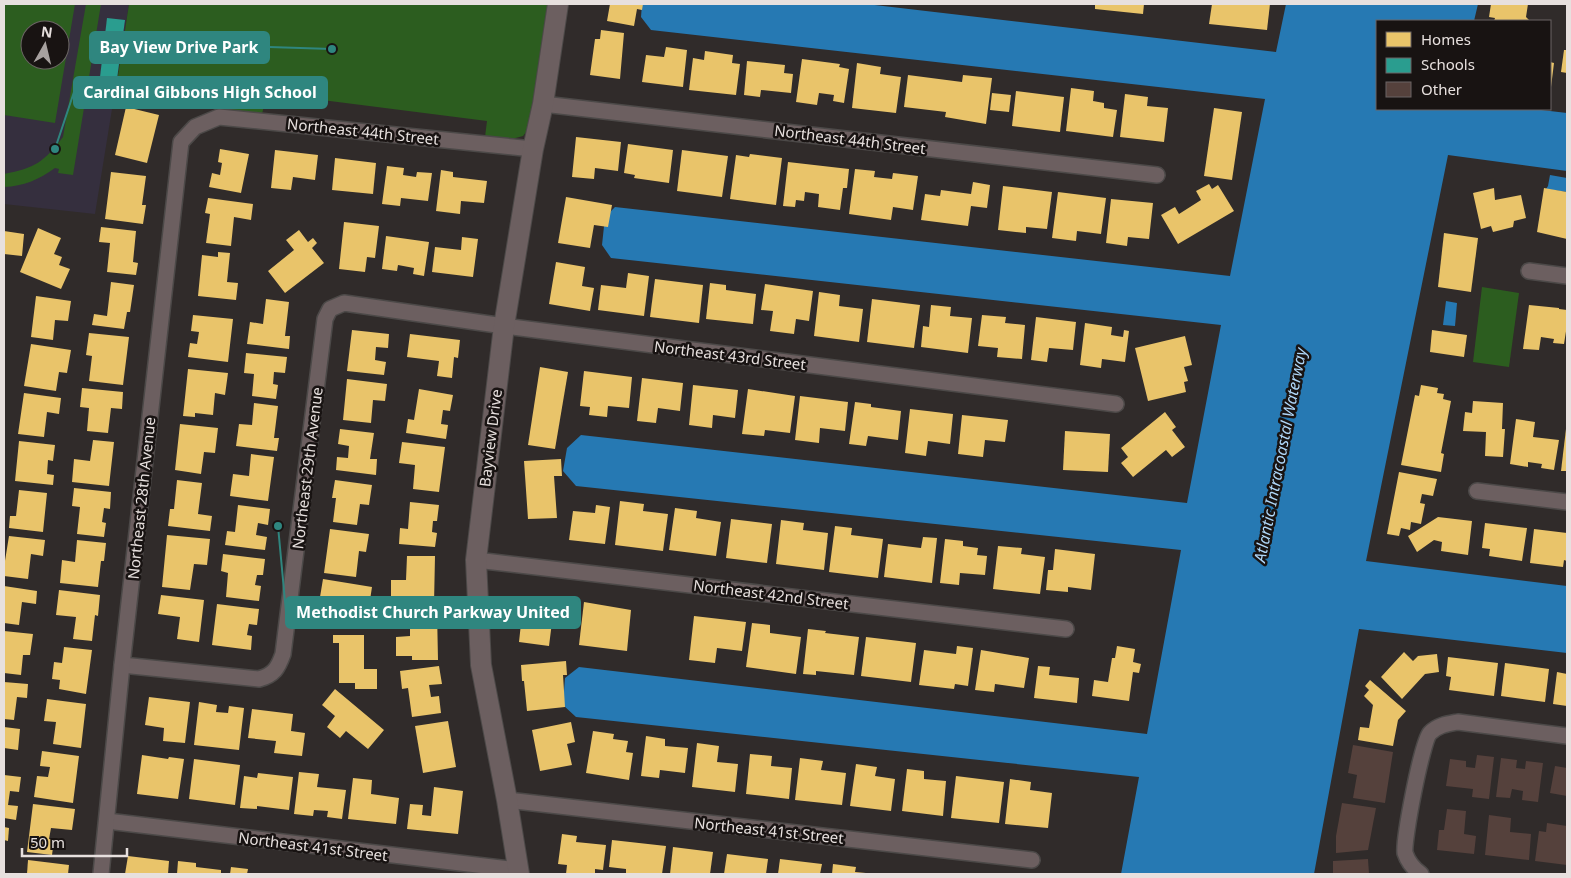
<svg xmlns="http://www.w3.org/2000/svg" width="1571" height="878" font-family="'Noto Sans',sans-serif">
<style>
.education{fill:#352f3e;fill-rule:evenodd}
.green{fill:#2c5d1f;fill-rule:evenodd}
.water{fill:#2679b3}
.homes{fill:#e9c46a}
.schools{fill:#2a9d8f}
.building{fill:#55413c}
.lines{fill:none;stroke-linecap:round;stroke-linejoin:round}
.minor-casing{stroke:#4c4948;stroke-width:18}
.tertiary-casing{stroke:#4c4948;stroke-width:22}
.minor{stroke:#6c5f60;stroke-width:15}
.tertiary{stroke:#6c5f60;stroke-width:20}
.labels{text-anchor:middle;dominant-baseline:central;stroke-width:5;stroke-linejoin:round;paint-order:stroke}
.street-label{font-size:15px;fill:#e7e0de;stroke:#181312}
.water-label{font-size:16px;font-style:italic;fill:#afd7f9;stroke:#181312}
.leader{fill:none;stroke:#2f867f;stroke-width:2}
.callout-dot{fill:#2f867f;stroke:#181312;stroke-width:2}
.callout{fill:#2f867f;stroke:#2f867f;stroke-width:2}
.callout-label{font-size:16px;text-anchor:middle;font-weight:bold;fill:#fff}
</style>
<rect width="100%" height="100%" fill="#302b2a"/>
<!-- education -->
<path class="education" d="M4 4H129L95 214 4 204ZM30 30H60V60H30Z"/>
<!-- green -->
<g class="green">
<path d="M4 4H75L55 123 4 115ZM30 30H60V60H30Z"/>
<path d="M86 4H101L73 175 58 173 59 169 55 168C38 180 24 186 4 187V174C35 168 44 162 63 137Z"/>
<path d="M129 4H548L530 127 523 136 512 139 485 137 487 121 267 93 262 114 115 95Z"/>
<path d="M1482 287 1519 293 1509 367 1473 362Z"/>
</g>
<!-- water -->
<g class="water">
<path d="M642 4H866L1276 52 1286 4H1478L1474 21H1377V109H1533L1567 113V171L1448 155 1366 561 1567 586V653L1359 629 1314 874H1121L1139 777 576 717 563 705 565 678 579 667 1147 734 1181 550 576 486 563 471 567 448 581 435 1187 503 1221 325 611 258 602 245 605 217 615 207 1230 276 1265 99 651 30 641 17Z"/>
<path d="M1550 175 1567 178V192L1546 189 1548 186Z"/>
<path d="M1446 301 1457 303 1455 326 1443 325Z"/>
</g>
<!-- homes -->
<g class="homes">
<path d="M610 4H643L642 10 637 9 634 26 607 21Z"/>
<path d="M1095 4H1144L1143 14 1095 9Z"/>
<path d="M1212 4H1270L1267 30 1209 24Z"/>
<path d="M1491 4H1528L1526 17 1530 21H1494L1495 18 1489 17Z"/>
<path d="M601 30 624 33 620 79 590 75 595 39H600Z"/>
<path d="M666 47 687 50 683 87 642 82 646 55 664 57Z"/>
<path d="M1564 50H1567V73L1561 72Z"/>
<path d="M705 51 733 55 732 63 740 64 736 95 689 90 693 58 704 60Z"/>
<path d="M802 59 840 64 839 67 849 69 844 103 833 101 834 95 819 93 817 105 796 102Z"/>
<path d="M747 61 785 65 784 73 793 74 791 93 761 90 760 97 744 95Z"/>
<path d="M1550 62 1554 63 1551 87H1550Z"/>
<path d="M857 63 881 67 880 74 901 77 896 113 852 108Z"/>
<path d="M908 75 962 82 963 75 992 78 986 124 945 117 946 112 904 107Z"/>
<path d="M1071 88 1094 91 1093 101 1104 103V108L1117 110 1113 137 1066 131Z"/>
<path d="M1016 91 1064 97 1060 132 1012 126Z"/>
<path d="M992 93 1011 95 1009 112 990 110Z"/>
<path d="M1125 94 1148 97 1147 106 1168 108 1164 142 1120 137Z"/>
<path d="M126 107 159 115 147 163 115 155Z"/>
<path d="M1214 108 1242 112 1232 180 1204 176Z"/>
<path d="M576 137 621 142 618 171 595 168 594 179 572 177Z"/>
<path d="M628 144 673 150 669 183 634 178 635 175 624 173Z"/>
<path d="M220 149 249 154 241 193 209 187 212 173 220 175 222 163 218 162Z"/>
<path d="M275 150 318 155 315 180 293 177 291 190 271 188Z"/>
<path d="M682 150 728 156 722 197 677 191Z"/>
<path d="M750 154 782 158 776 205 730 199 736 155 749 157Z"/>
<path d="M335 158 376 163 373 194 332 190Z"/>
<path d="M788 162 849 169 847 188H843L840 210 818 207 819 194 805 192 804 201 796 200 795 207 783 206Z"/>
<path d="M387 166 404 168 403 175 416 177 417 172 432 173 428 201 401 198 400 206 382 204Z"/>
<path d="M855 169 875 171 874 177 892 179 893 173 918 176 913 210 893 207 891 220 849 214Z"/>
<path d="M441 170 453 172V177L487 181 484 203 461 201 460 214 436 211Z"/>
<path d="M111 172 146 176 142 205H146L143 224 105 219Z"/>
<path d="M973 182 990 185 987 208 971 206 968 226 921 220 925 194 940 196 941 190 971 194Z"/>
<path d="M1209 184 1212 189 1218 185 1234 211 1178 244 1161 215 1175 207 1179 214 1201 200 1196 191Z"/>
<path d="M1003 186 1052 192 1047 229 1026 227V233L998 230Z"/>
<path d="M1494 188 1495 200 1521 195 1526 218 1514 221 1513 227 1493 232 1491 226 1481 229 1473 193Z"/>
<path d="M1544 188 1567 192V239L1537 232Z"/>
<path d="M1058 192 1106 198 1101 234 1077 231 1076 241 1052 238Z"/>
<path d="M566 197 612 205 608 227 594 225 590 248 558 243Z"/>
<path d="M208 198 253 204 251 220 234 217 231 246 206 243 210 214 205 213Z"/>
<path d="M1111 199 1153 203 1149 239 1128 237 1127 246 1106 243Z"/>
<path d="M344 222 379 226 375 258 367 257 365 272 339 269Z"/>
<path d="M101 227 136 231 133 262 138 263 136 275 107 272 110 243 99 242Z"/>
<path d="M38 228 61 238 54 254 62 257 59 265 70 269 61 289 20 272Z"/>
<path d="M299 230 308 242 313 238 317 243 312 248 324 263 285 293 268 271 294 250 286 240Z"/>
<path d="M4 231 24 234 22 256 4 254Z"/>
<path d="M1444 233 1478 238 1471 292 1438 287Z"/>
<path d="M386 236 429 242 424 276 413 274 414 268 398 265 397 271 382 269Z"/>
<path d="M462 237 478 239 473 277 432 272 435 247 461 250Z"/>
<path d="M218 252 230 253 227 282 238 283 236 300 198 296 202 255 218 257Z"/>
<path d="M556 262 585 267 582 286 594 288 590 311 549 304Z"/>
<path d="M628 273 649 276 644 316 598 310 601 285 626 288Z"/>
<path d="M655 279 703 285 699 323 650 317Z"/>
<path d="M111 282 134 285 130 312H127L124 329 92 325 94 314 107 316Z"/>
<path d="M710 283 726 285V290L756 294 753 324 706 319Z"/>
<path d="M765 284 813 291 809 321 796 319 794 334 770 331 773 311 761 310Z"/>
<path d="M819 292 840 295 839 306 863 309 859 342 814 336Z"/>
<path d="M36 296 71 301 68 321 55 320 53 340 31 337Z"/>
<path d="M266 299 289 302 285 336H290L289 349 247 344 250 322 263 324Z"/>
<path d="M872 299 920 305 914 348 867 342Z"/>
<path d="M931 305 951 307 950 316 972 318 968 353 921 347 923 326 929 327Z"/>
<path d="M1529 305 1559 308V309L1567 310V325L1564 344 1553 343 1554 339 1541 337 1539 350 1523 349Z"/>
<path d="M193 315 233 319 228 362 188 357 190 343 197 344 199 332 191 331Z"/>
<path d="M982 315 1006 317 1005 323 1025 325 1022 359 997 357 998 348 978 346Z"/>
<path d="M1036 317 1076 322 1073 350 1049 348 1047 362 1031 360Z"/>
<path d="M1085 323 1112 327 1111 335 1123 337 1124 330 1129 331 1125 362 1102 359 1101 368 1080 365Z"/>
<path d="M352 330 389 334 388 348 376 347 375 360 386 362 384 375 347 371Z"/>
<path d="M1432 330 1467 335 1464 357 1430 352Z"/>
<path d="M89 333 129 337 123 385 89 381 92 356 86 355Z"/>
<path d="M410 334 460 340 458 358 454 357 452 378 437 376 439 361 407 357Z"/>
<path d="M1185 336 1192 365 1184 367 1188 381 1184 382 1186 392 1148 401 1135 348Z"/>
<path d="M31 344 71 350 67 373 59 372 56 391 24 386Z"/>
<path d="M246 353 287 357 285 373 274 372 273 384 278 385 276 399 252 396 254 374 244 373Z"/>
<path d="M540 367 568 372 555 449 528 445Z"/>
<path d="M188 369 228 373 225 395 215 393 213 415 195 413V417L183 416Z"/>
<path d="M584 371 632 377 629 408 608 406 607 417 589 415 590 407 580 406Z"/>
<path d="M642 378 683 383 680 411 658 408 656 423 637 421Z"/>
<path d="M347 379 387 384 385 401 373 400 371 423 343 420Z"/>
<path d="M693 385 738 390 735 418 713 415 712 428 689 425Z"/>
<path d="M1421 385 1438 388 1437 393 1444 394 1443 399 1451 401 1441 453 1444 454 1441 472 1401 465 1415 395 1419 396Z"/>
<path d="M82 388 123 392 122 409 111 408 108 433 87 431 89 408 80 407Z"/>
<path d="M419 389 453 395 450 411 443 410 441 424 448 425 446 439 406 433 408 419 414 420Z"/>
<path d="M748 389 795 396 790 433 765 430 764 436 742 434Z"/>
<path d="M24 393 61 398 59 414 47 412 44 437 18 434Z"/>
<path d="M800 396 848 402 845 431 820 428 819 443 795 440Z"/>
<path d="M1473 401 1503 403 1502 429H1505L1503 457 1485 456 1486 432 1463 431 1465 412 1472 413Z"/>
<path d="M855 402 871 404V407L901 411 898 440 868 436 866 446 849 444Z"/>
<path d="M254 403 278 406 274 438H279L277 451 236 446 239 424 252 425Z"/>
<path d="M910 409 953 414 950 444 928 441 926 456 905 453Z"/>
<path d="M1165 412 1176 427 1172 430 1185 447 1172 457 1166 450 1133 477 1121 463 1128 457 1121 448Z"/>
<path d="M962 415 1008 420 1005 442 985 440 983 457 958 454Z"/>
<path d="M1516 419 1535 422 1533 437 1559 440 1554 470 1541 468 1542 464 1528 462V467L1510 464Z"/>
<path d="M180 424 218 428 215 453 204 452 201 474 175 470Z"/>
<path d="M340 429 374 433 370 459H377L376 475 336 470 337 457 348 458 349 446 338 444Z"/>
<path d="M1566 429H1567V471H1561Z"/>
<path d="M1065 431 1110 434 1108 472 1063 470Z"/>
<path d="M93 440 114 442 109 486 72 482 74 459 90 461Z"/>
<path d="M19 441 55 445 53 461 48 460 47 474 54 475 53 485 15 481Z"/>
<path d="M402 442 445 447 439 492 413 489 415 465 399 463Z"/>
<path d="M251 454 274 457 268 501 230 496 233 474 249 476Z"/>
<path d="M561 459 562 476H554L557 518 528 519 524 461Z"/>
<path d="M1399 472 1437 479 1433 496 1422 494 1420 503 1425 504 1421 524 1411 522 1410 530 1401 528 1399 536 1387 534Z"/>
<path d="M177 480 202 483 198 514 212 516 210 531 168 526 170 509H174Z"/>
<path d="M335 480 372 485 369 505 360 504 357 525 333 522 336 498H332Z"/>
<path d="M74 488 111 492 110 509 104 508 102 522 106 523 104 537 77 534 80 507 72 506Z"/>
<path d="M19 490 47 493 43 532 9 528 10 516H16Z"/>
<path d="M620 501 644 504 643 511 668 514 663 551 615 545Z"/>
<path d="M410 502 439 505 437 521H433L432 532 437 533 435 547 399 544 400 528 408 529Z"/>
<path d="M238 505 270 509 268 525 258 523 256 535 267 537 265 550 225 545 227 531 235 532Z"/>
<path d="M596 505 610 507 605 544 569 540 573 511 595 513Z"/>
<path d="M675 508 697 511 696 518 721 522 716 556 669 550Z"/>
<path d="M1438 517 1472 521 1468 555 1441 551 1442 542 1434 540 1417 552 1408 536Z"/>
<path d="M731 519 772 524 767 563 726 558Z"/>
<path d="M781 520 804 523 803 530 828 533 824 570 776 564Z"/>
<path d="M1485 523 1527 528 1522 561 1489 556 1490 549 1482 548Z"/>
<path d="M835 526 852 528 851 535 883 539 878 578 829 572Z"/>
<path d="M330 529 369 534 366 552 359 551 356 577 324 573Z"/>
<path d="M1534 529 1567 533V561L1564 560 1563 567 1530 563Z"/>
<path d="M167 535 210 539 207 565 194 564 190 590 162 587Z"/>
<path d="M9 536 45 540 43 556 31 554 28 579 4 576V567Z"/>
<path d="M923 537 937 538 932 583 884 577 888 544 921 548Z"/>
<path d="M945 539 963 541V546L978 548 977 555 987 556 985 575 960 573 959 585 940 583Z"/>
<path d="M77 540 106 543 104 561H101L98 587 60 583 62 560 75 562Z"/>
<path d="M998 546 1022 548 1021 554 1045 557 1040 594 993 589Z"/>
<path d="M1055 549 1095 554 1091 590 1068 587V592L1046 590 1048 570H1053Z"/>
<path d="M223 554 265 559 263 575H257L255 585 261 586 259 601 226 597 228 573 221 571Z"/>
<path d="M407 556H435L434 604 391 603V580H406Z"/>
<path d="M323 579 372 587 368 613 361 612 358 629 322 624 326 598 320 597Z"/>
<path d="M4 586 37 591 36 604 22 602 19 625 4 623Z"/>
<path d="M59 590 100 595 98 616 95 615 92 641 73 639 76 617 56 615Z"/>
<path d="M161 595 204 600 199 642 177 639 180 617 158 614Z"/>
<path d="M524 596 574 602 572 625 552 622 549 646 519 642Z"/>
<path d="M584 602 631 610 627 651 579 645Z"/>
<path d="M217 604 259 609 257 625 249 624 247 635 252 636 251 650 212 645Z"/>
<path d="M437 611 438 660H412V656H396V637L410 636V612Z"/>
<path d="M694 616 746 622 742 651 717 648 715 663 689 660Z"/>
<path d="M752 623 770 625V633L801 637 796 674 746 667Z"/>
<path d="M808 629 826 631 825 633 859 637 854 675 816 671V675L803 674Z"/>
<path d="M4 631 33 634 30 655H23L21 675 4 673Z"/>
<path d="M333 635H364V669H377V689H355V683H339V643H333Z"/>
<path d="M866 637 916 643 911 682 861 676Z"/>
<path d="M957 646 973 648 968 686 955 684 954 689 919 685 924 650 956 654Z"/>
<path d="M1117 646 1135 649 1133 662 1141 664 1139 673 1133 672 1129 701 1092 696 1094 680 1108 682 1112 658H1115Z"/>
<path d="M64 647 92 650 86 694 59 689 60 680 52 679 54 662 62 663Z"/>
<path d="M981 650 1029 658 1024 688 995 684 994 692 975 690Z"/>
<path d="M1404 652 1413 661 1418 656 1437 654 1439 672 1425 674 1402 699 1381 677Z"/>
<path d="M1448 657 1498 663 1494 696 1449 690 1451 677 1446 676Z"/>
<path d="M566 661 567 675H563L565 707 527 711 524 681H522L521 665Z"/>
<path d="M1505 663 1549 669 1545 702 1501 696Z"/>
<path d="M439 666 442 684 429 685 431 697 439 696 441 713 412 717 408 688 402 689 400 671Z"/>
<path d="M1038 666 1050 667 1049 675 1079 678 1077 703 1034 698Z"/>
<path d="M1557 672 1567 674V706L1553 704Z"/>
<path d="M1370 680 1406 711 1398 720 1393 746 1358 740 1360 727 1369 728 1373 705 1364 696 1369 690 1365 686Z"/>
<path d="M4 682 28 684 27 698 17 697 14 720 4 719Z"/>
<path d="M335 689 384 730 368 749 346 731 340 738 327 727 335 716 322 705Z"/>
<path d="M149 697 190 702 185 743 163 741 164 728 145 725Z"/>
<path d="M47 699 86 704 81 748 53 744 56 722 44 721Z"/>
<path d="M199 702 217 705 216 712 228 713 229 706 244 708 239 750 194 745Z"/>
<path d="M252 709 293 714 291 731 305 733 302 756 274 753 276 741 248 738Z"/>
<path d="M448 721 456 767 423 773 415 726Z"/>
<path d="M571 722 575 742 567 744 572 765 540 771 532 730Z"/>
<path d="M4 727 20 729 18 750 4 748Z"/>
<path d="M593 731 614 734 613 739 628 741 626 752 633 753 629 780 586 773Z"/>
<path d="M646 736 665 739V746L688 748 685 773 660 770 659 778 641 776Z"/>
<path d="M697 743 719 746 717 762 738 764 735 792 692 787Z"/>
<path d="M42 751 79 756 73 803 34 797 37 776 48 777 50 767 40 766Z"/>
<path d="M750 754 772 756 771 766 792 768 789 799 746 794Z"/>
<path d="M142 755 168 759 169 757 184 759 178 799 137 794Z"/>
<path d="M800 758 823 761 821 770 846 773 842 805 795 800Z"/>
<path d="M194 759 240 765 235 805 189 799Z"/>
<path d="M856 764 877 767 875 776 895 779 891 811 850 806Z"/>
<path d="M907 769 924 771V779L946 781 943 816 902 811Z"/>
<path d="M299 772 319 774 317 787 346 790 342 819 327 817 328 811 314 810 313 816 294 814Z"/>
<path d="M258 773 293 777 289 810 257 806V809L240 808 244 776 257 778Z"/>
<path d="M4 775 21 777 19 792 10 791 8 805 18 806 16 820 4 818Z"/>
<path d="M956 776 1004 782 999 823 951 818Z"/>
<path d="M353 778 372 780 371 794 399 798 396 824 348 819Z"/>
<path d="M1010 779 1031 782 1030 790 1052 793 1048 828 1005 824Z"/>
<path d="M434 787 463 791 458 834 407 829 410 804 423 805 422 815 431 816Z"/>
<path d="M33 804 75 809 72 830 51 828 49 839 54 840 52 855 27 852Z"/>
<path d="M4 827 9 828 8 841 4 840Z"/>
<path d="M562 834 577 836 576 842 606 845 603 870 595 869V874H566L567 865 558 864Z"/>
<path d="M612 840 666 846 662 874 626 873V869L609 867Z"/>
<path d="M673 847 713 852 710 874H670Z"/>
<path d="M727 854 768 859 766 874H724Z"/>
<path d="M128 856 169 861 168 874H125Z"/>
<path d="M780 859 822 864 820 874H778Z"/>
<path d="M28 860 69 865 68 874H27Z"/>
<path d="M178 861 196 863V867L221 870V874H177Z"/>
<path d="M833 864 856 867 855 872 866 873V874H832Z"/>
<path d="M231 867 248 869 247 874H230Z"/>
</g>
<!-- schools -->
<path class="schools" d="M107 18 125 20 117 79 100 77Z"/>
<!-- building -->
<g class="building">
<path d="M1353 745 1393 752 1385 803 1353 798 1357 775 1348 773Z"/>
<path d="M1477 755 1494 757 1489 799 1472 797 1473 789 1446 786 1450 759 1466 761V767L1475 768Z"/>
<path d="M1501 758 1517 760 1516 768 1525 769 1526 761 1543 763 1538 802 1522 800 1523 791 1512 789 1510 798 1496 797Z"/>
<path d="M1555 766 1567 768V796L1550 793Z"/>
<path d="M1342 803 1376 808 1368 850 1336 853V836Z"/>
<path d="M1447 809 1466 811 1464 834 1476 836 1474 854 1437 850 1439 830H1444Z"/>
<path d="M1489 815 1511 818 1510 832 1531 834 1529 860 1485 855Z"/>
<path d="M1547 823 1567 826V865L1535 861 1539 831 1546 832Z"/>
<path d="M1368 859 1369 874H1333V861Z"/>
</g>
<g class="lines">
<!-- minor casing -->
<g class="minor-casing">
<g id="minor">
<path d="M543 104 1157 175"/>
<path d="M1529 271 1567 276"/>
<path d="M1477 491 1567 502"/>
<path d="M476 560 1066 629"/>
<path d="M122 665 259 679C274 675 278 668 283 654L325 319 330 309 344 303 504 326 1116 404"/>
<path d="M507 800 1032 860"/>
<path d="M107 821 518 870"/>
<path d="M101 874 122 665 181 142 195 127 219 117 533 149"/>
<path d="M1421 874C1414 869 1408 862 1405 853 1403 841 1422 741 1430 733 1438 725 1447 724 1458 722L1567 736"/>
</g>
</g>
<!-- tertiary casing -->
<g class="tertiary-casing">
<path id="tertiary" d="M519 874 507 800 481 665 476 560 504 326 533 149 543 104 558 4"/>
</g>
<!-- minor -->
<use href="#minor" class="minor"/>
<!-- tertiary -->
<use href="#tertiary" class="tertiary"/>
</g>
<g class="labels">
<!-- street labels -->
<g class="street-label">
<text transform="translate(363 131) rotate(6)">Northeast 44th Street</text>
<text transform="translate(850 139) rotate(7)">Northeast 44th Street</text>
<text transform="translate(730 355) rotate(7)">Northeast 43rd Street</text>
<text transform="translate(490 438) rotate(-83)">Bayview Drive</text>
<text transform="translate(307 468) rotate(-83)">Northeast 29th Avenue</text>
<text transform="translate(141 498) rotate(-84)">Northeast 28th Avenue</text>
<text transform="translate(771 594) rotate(7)">Northeast 42nd Street</text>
<text transform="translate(769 830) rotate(6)">Northeast 41st Street</text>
<text transform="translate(313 846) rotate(7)">Northeast 41st Street</text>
</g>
<!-- water labels -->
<g class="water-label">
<text transform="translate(1280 455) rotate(-79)">Atlantic Intracoastal Waterway</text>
</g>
</g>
<!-- callouts -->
<path class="leader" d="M332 49L269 47M55 149L74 92M278 526L286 612"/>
<g class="callout-dot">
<circle cx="332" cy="49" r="5"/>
<circle cx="55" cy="149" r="5"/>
<circle cx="278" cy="526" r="5"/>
</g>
<g class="callout">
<rect x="90" y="32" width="179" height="31" rx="5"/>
<rect x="74" y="77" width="253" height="31" rx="5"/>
<rect x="286" y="597" width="294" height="31" rx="5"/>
</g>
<g class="callout-label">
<text x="179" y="53">Bay View Drive Park</text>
<text x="200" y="98">Cardinal Gibbons High School</text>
<text x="433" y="618">Methodist Church Parkway United</text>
</g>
<!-- border -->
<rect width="1571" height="878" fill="none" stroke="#e7e0de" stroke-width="10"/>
<!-- legend -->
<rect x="1376" y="20" width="175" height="90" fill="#181312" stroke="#6b6564"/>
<rect x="1386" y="32" width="25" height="15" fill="#e9c46a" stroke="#6b6564"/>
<text x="1421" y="45" font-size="15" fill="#e7e0de">Homes</text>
<rect x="1386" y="58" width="25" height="15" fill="#2a9d8f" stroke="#6b6564"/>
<text x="1421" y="70" font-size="15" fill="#e7e0de">Schools</text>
<rect x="1386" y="82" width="25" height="15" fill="#55413c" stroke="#6b6564"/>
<text x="1421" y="95" font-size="15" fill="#e7e0de">Other</text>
<!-- north arrow -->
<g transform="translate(45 45) rotate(8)"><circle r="24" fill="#181312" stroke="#6b6564"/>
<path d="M0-4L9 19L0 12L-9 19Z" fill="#a7a19f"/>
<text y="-8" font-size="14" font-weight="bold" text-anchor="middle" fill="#e7e0de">N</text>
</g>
<!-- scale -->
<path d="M22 848v8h105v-8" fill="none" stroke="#e7e0de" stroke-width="2.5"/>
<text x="30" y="848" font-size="15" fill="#e7e0de" stroke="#181312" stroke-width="4" paint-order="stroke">50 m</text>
</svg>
